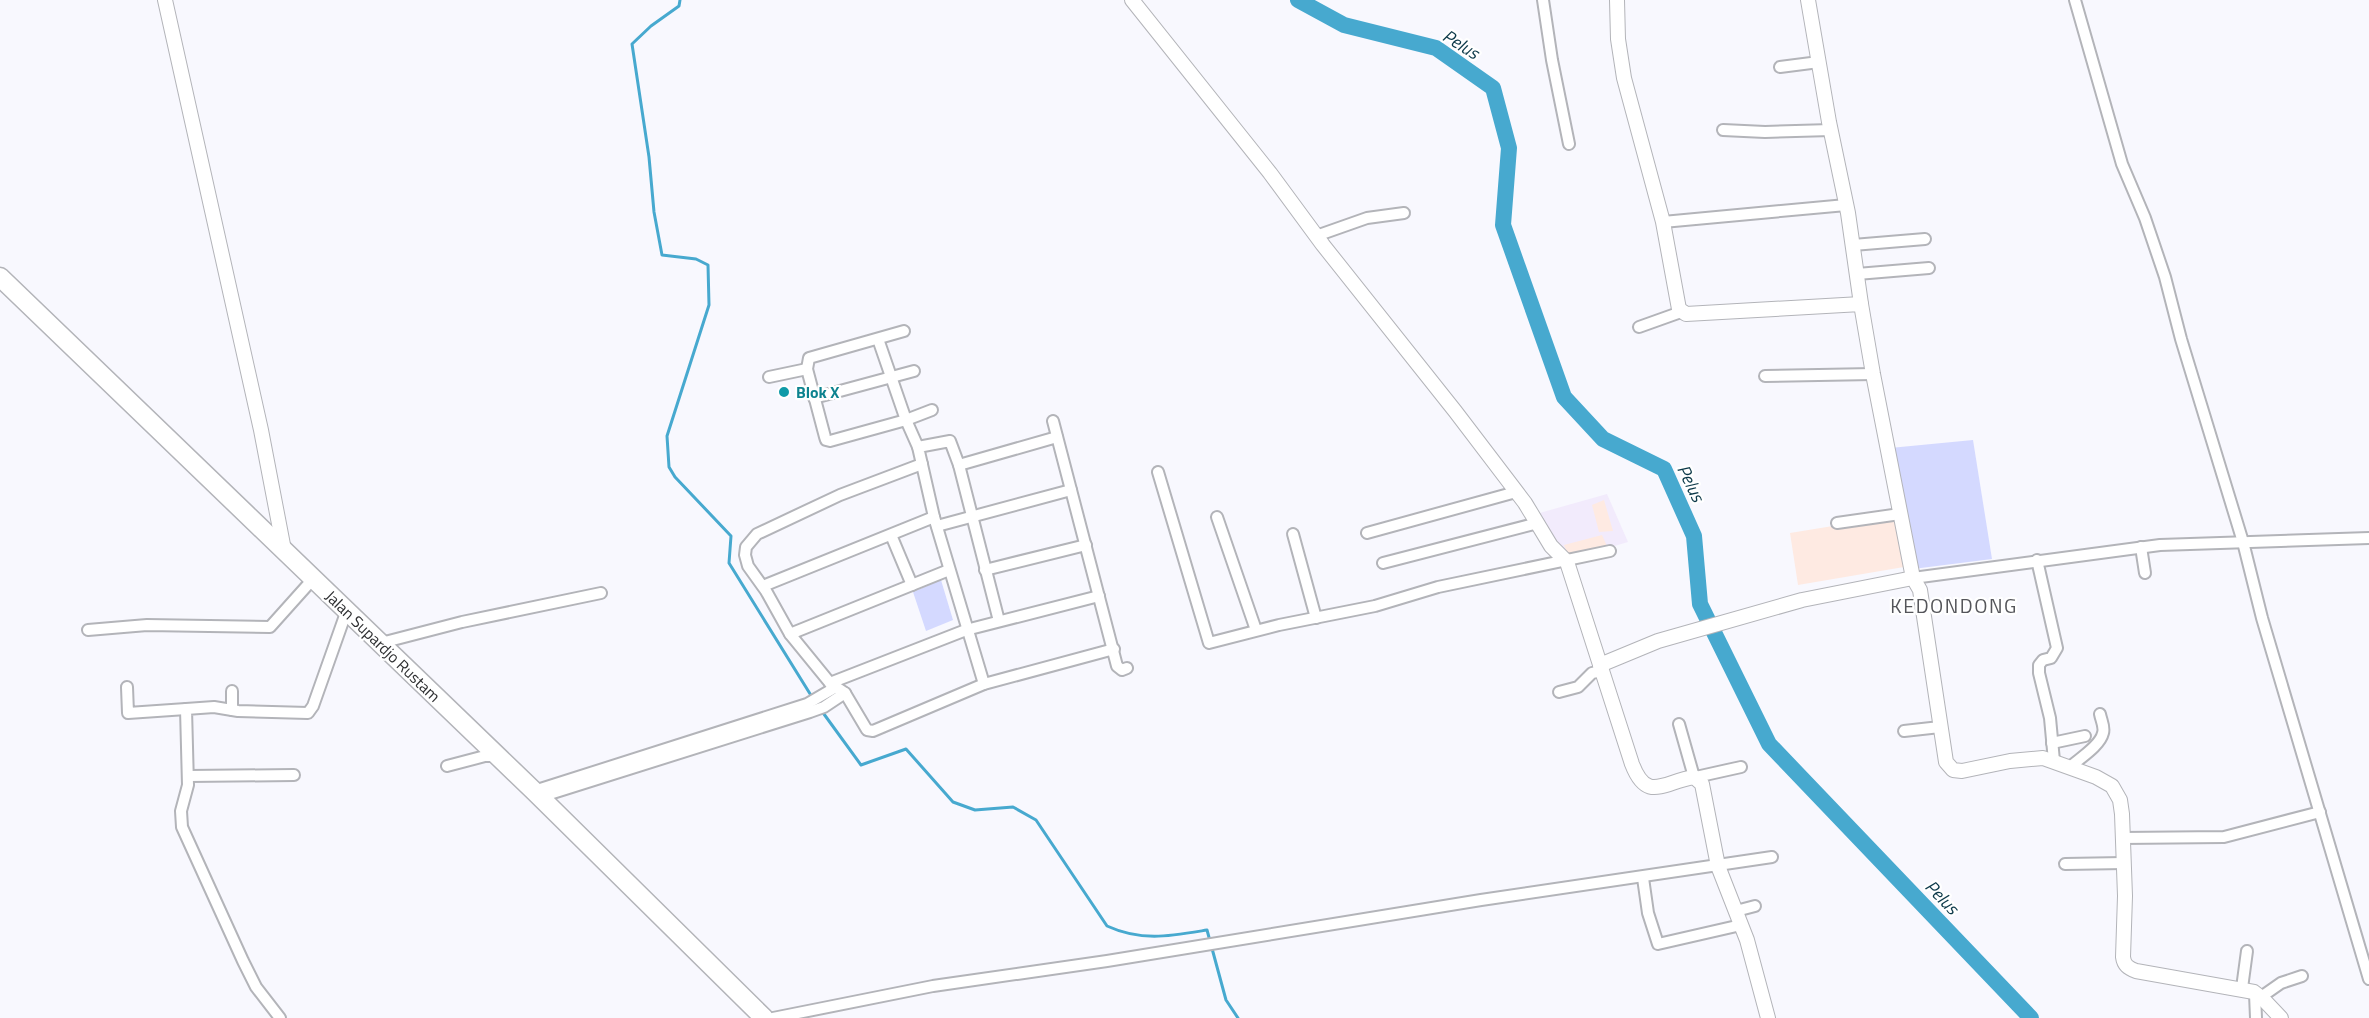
<svg xmlns="http://www.w3.org/2000/svg" width="2369" height="1018" font-family="'Titillium Web',sans-serif">
<style>
.commercial{fill:#f2ebfc}
.education{fill:#feeae2}
.green{fill:#d4d9ff}
.lines{fill:none;stroke-linecap:round;stroke-linejoin:round}
.stream{stroke:#47a9cf;stroke-width:3}
.river{stroke:#47a9cf;stroke-width:16}
.minor-casing{stroke:#b3b4b9;stroke-width:14}
.tertiary-casing{stroke:#b3b4b9;stroke-width:16}
.trunk-casing{stroke:#b3b4b9;stroke-width:21}
.minor{stroke:#fff;stroke-width:10}
.tertiary{stroke:#fff;stroke-width:14}
.trunk{stroke:#fff;stroke-width:18}
.culture-dot{fill:#0f9aa8;stroke:#fff;stroke-width:2}
.labels{text-anchor:middle;dominant-baseline:central;stroke-width:4.5;stroke-linejoin:round;paint-order:stroke}
.culture-label{font-size:16px;font-weight:bold;fill:#0d838f;stroke:#fff;text-anchor:start}
.street-label{font-size:16px;fill:#2e2f31;stroke:#fff}
.water-label{font-size:18px;font-style:italic;fill:#0b3848;stroke:#fff}
.quarter-label{font-size:20px;letter-spacing:1.5px;fill:#54555a;stroke:#fff}
</style>
<rect width="100%" height="100%" fill="#f8f8fe"/>
<!-- commercial -->
<path class="commercial" d="M1607 494 1628 542 1568 560 1536 514Z"/>
<!-- education -->
<g class="education">
<path d="M1604 500 1613 531 1599 532 1592 505Z"/>
<path d="M1894 516 1904 567 1798 585 1790 533Z"/>
<path d="M1602 535 1607 546 1568 555 1564 545Z"/>
</g>
<!-- green -->
<g class="green">
<path d="M1973 440 1992 559 1913 569 1890 448Z"/>
<path d="M941 580 953 620 926 631 913 592Z"/>
</g>
<g class="lines">
<!-- stream -->
<g class="stream">
<path d="M680 0 679 6 651 26 632 44 649 157 654 212 662 255 696 259 708 265 709 305 667 436 669 467 675 477 731 536 729 563 812 697"/>
<path d="M821 710 861 765 906 749 953 802 975 810 1013 807 1036 820 1107 926C1142 942 1171 936 1207 930L1226 1000 1238 1018"/>
</g>
<!-- river -->
<path class="river" d="M1298 0 1344 25 1436 48 1493 88 1509 148 1503 225 1564 397 1603 439 1664 469 1694 536 1700 604 1769 744 2031 1018"/>
<!-- minor casing -->
<g class="minor-casing">
<g id="minor">
<path d="M1543 0 1552 60 1569 144"/>
<path d="M2075 0 2122 164 2145 218 2165 277 2181 339 2243 542 2262 618 2369 979"/>
<path d="M1780 67 1819 62"/>
<path d="M1723 130 1765 132 1831 130"/>
<path d="M1663 222 1846 205"/>
<path d="M1316 236 1367 218 1404 213"/>
<path d="M1853 245 1925 239"/>
<path d="M1857 274 1929 268"/>
<path d="M1639 327 1681 312"/>
<path d="M904 331 809 358 807 369 825 437 826 440 830 441 906 420 932 410"/>
<path d="M878 339 906 420 918 447"/>
<path d="M1765 376 1873 374"/>
<path d="M769 377 807 369"/>
<path d="M814 398 914 371"/>
<path d="M1053 421 1117 666 1122 670 1127 668"/>
<path d="M922 464 840 495 757 534 746 547 745 555 748 566 766 591 790 634 830 683 845 693 867 730 873 731 984 684 1114 649"/>
<path d="M959 465 999 621"/>
<path d="M1158 472 1209 643 1279 625 1375 606 1438 587 1610 551"/>
<path d="M1217 517 1256 630"/>
<path d="M1837 523 1900 514"/>
<path d="M937 526 1071 490"/>
<path d="M1367 533 1516 492"/>
<path d="M1293 534 1316 618"/>
<path d="M891 535 912 585"/>
<path d="M2141 547 2145 573"/>
<path d="M2037 560 2057 648 2051 658 2043 660 2039 665V673L2050 718 2054 761"/>
<path d="M1383 563 1538 523"/>
<path d="M985 570 1086 545"/>
<path d="M1913 578 2160 545 2369 538"/>
<path d="M763 586 934 517"/>
<path d="M88 630 147 625 270 627 313 579"/>
<path d="M790 634 949 570"/>
<path d="M381 643 462 622 601 593"/>
<path d="M830 683 966 630 1099 596"/>
<path d="M984 684 934 517 918 447 950 441 959 465 1057 437"/>
<path d="M127 687 128 713 186 709"/>
<path d="M232 691V710"/>
<path d="M1559 692 1578 687 1592 673 1602 671"/>
<path d="M1679 724 1694 777"/>
<path d="M1904 731 1940 727"/>
<path d="M2052 743 2085 736"/>
<path d="M447 766 485 756H497"/>
<path d="M2070 767C2080 758 2100 746 2103 733 2105 727 2101 720 2100 714"/>
<path d="M189 776 294 775"/>
<path d="M1696 777 1741 767"/>
<path d="M534 791 807 704 836 687"/>
<path d="M540 797 810 712 824 707 845 693"/>
<path d="M2122 838 2224 837 2320 812"/>
<path d="M2065 864 2124 863"/>
<path d="M1643 878 1648 913 1658 944 1741 925"/>
<path d="M1736 911 1755 906"/>
<path d="M2242 988 2247 951"/>
<path d="M2255 994 2256 1018"/>
<path d="M2261 997 2281 983 2302 976"/>
<path d="M280 1018 256 987 243 961 182 827 181 811 188 785 186 709 214 707 238 711 308 713 313 706 347 610"/>
<path d="M773 1018 933 986 1107 961 1481 900 1772 857"/>
</g>
</g>
<!-- tertiary casing -->
<g class="tertiary-casing">
<g id="tertiary">
<path d="M165 0 261 430 284 550"/>
<path d="M1132 0 1270 173 1323 245 1455 411 1525 503 1551 546 1567 562 1632 764C1647 803 1663 782 1694 777L1702 784 1718 866 1747 940 1768 1018"/>
<path d="M1617 0 1618 39 1624 78 1663 222 1679 309 1686 314 1861 304 1873 374 1913 578"/>
<path d="M1808 0 1829 122 1848 213 1861 304"/>
<path d="M1600 665 1658 641 1802 600 1913 578 1920 590 1946 762 1953 770 1962 771 2010 761 2043 758 2096 777 2112 786 2120 800 2122 814 2125 896 2123 957C2124 965 2128 968 2136 971L2254 992 2263 999 2281 1018"/>
</g>
</g>
<!-- trunk casing -->
<g class="trunk-casing">
<path id="trunk" d="M0 277 534 791 764 1018"/>
</g>
<!-- minor -->
<use href="#minor" class="minor"/>
<!-- tertiary -->
<use href="#tertiary" class="tertiary"/>
<!-- trunk -->
<use href="#trunk" class="trunk"/>
</g>
<!-- markers -->
<circle class="culture-dot" cx="784" cy="392" r="6"/>
<g class="labels">
<!-- culture labels -->
<g class="culture-label">
<text x="796" y="392">Blok X</text>
</g>
<!-- street labels -->
<g class="street-label">
<text transform="translate(383 646) rotate(44)">Jalan Supardjo Rustam</text>
</g>
<!-- water labels -->
<g class="water-label">
<text transform="translate(1461 44) rotate(32)">Pelus</text>
<text transform="translate(1691 483) rotate(64)">Pelus</text>
<text transform="translate(1942 897) rotate(46)">Pelus</text>
</g>
<!-- quarter labels -->
<g class="quarter-label">
<text x="1954" y="605">KEDONDONG</text>
</g>
</g>
</svg>
